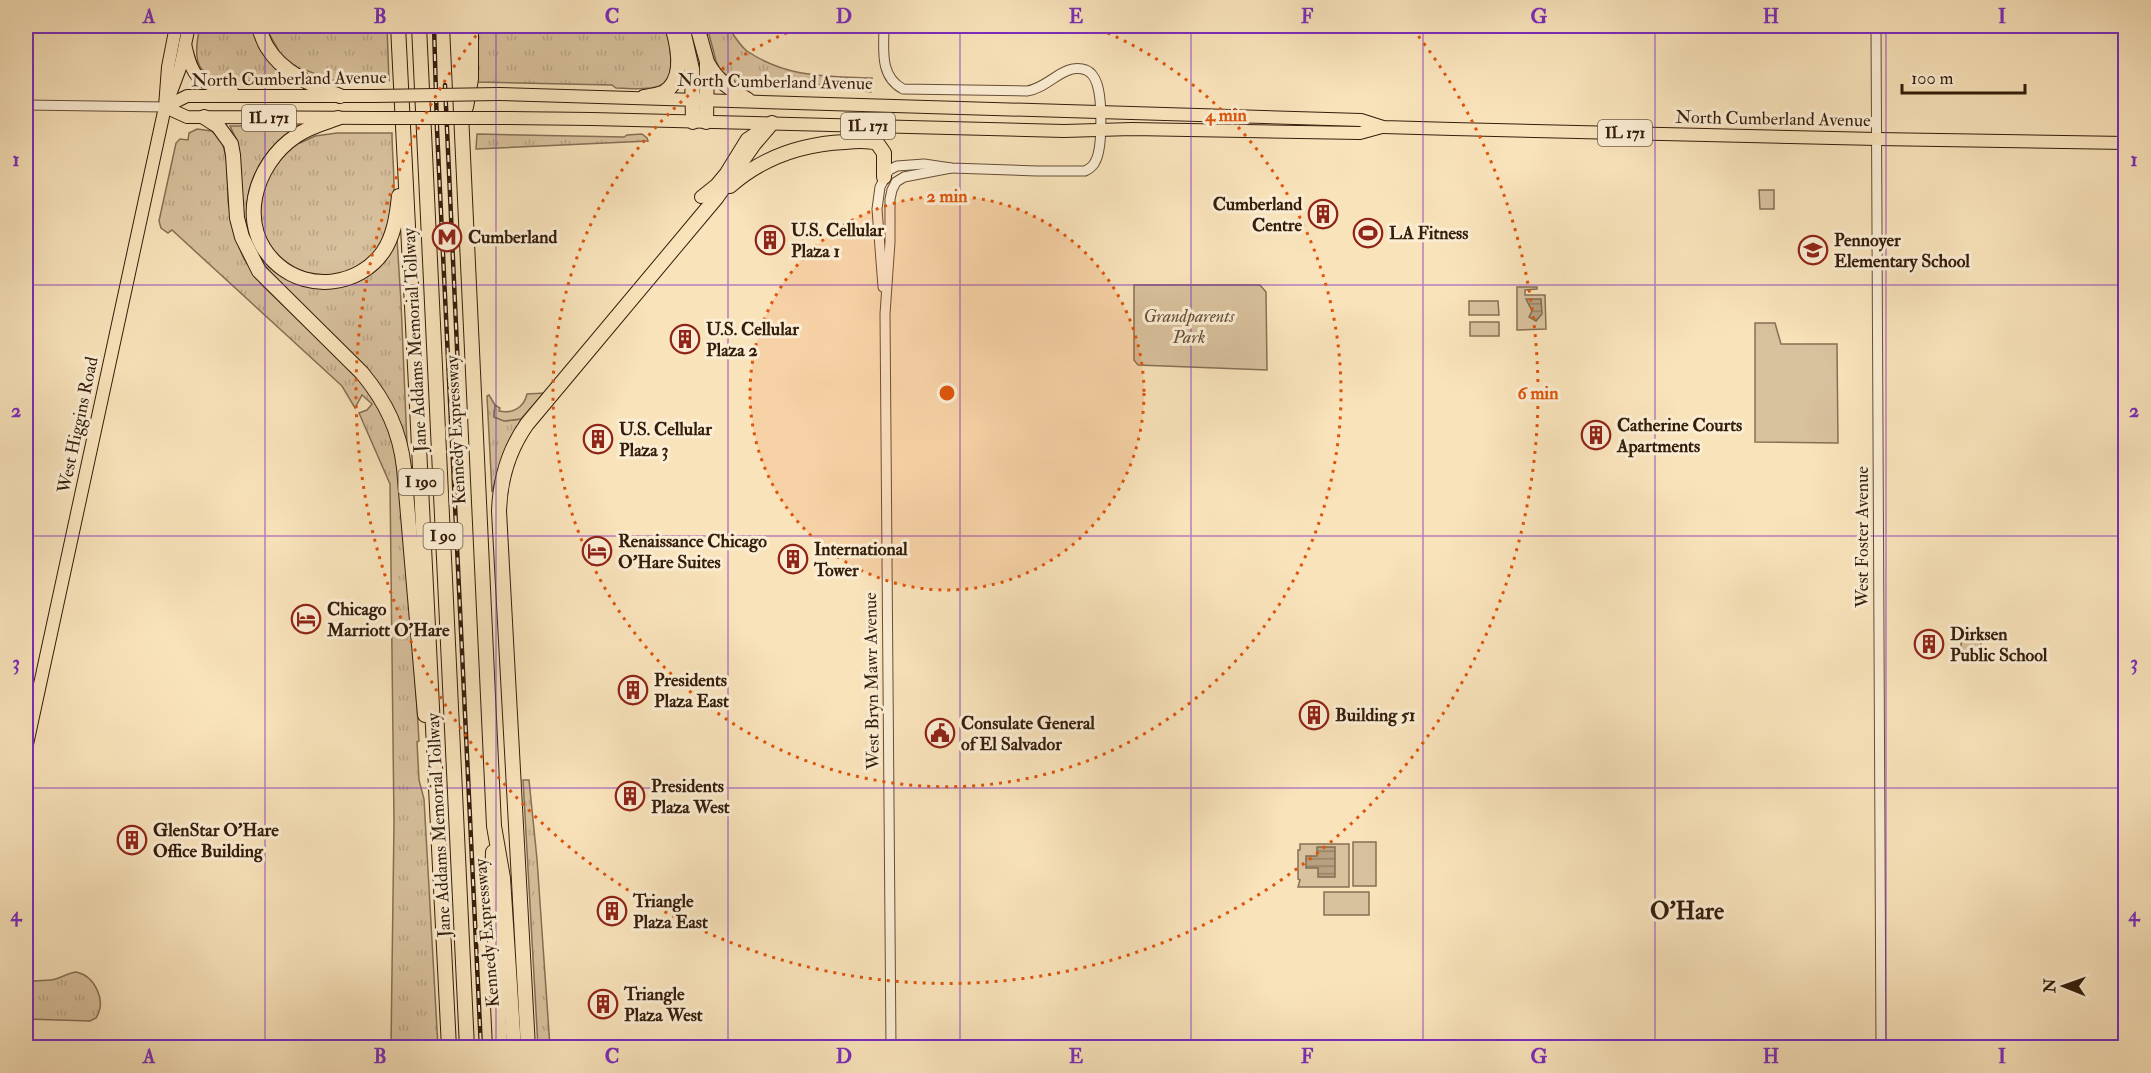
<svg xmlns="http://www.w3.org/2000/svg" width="2151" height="1073" font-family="'IM FELL Double Pica',serif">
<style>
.grass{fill:url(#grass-tufts);stroke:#866f54;stroke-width:1.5}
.green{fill:#d8c19d;stroke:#866f54;stroke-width:1.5}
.water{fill:url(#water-rules);stroke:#826c51;stroke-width:1.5}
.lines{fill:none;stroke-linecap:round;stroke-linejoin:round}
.tertiary-casing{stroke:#654e37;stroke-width:11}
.primary-casing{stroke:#341d0b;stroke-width:14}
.motorway-casing{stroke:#341d0b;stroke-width:16}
.tertiary{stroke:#fbedd3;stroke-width:9}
.primary{stroke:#f9e3bb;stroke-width:12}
.motorway{stroke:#f9e3bb;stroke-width:14}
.rail-casing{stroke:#341d0b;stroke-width:4.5}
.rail{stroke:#fbedd3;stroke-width:2;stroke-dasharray:7;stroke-linecap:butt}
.primary-bridge-casing{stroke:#341d0b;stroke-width:14;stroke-linecap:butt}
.primary-bridge{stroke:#f9e3bb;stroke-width:12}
.grid{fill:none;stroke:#7b2cbf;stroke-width:1.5;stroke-opacity:0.55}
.ring{fill:none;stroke:#df560c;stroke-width:3;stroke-dasharray:3 6}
.labels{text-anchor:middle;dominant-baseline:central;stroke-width:6;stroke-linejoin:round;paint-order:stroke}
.shield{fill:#fbedd3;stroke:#705b47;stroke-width:1.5}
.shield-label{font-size:16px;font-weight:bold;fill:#341d0b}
.street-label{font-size:18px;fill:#341d0b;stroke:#fbedd3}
.poi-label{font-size:18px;font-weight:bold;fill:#341d0b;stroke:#fbedd3;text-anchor:start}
.park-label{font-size:18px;font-style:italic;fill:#654e37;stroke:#fbedd3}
.district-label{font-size:24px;font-weight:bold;fill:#341d0b;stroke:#fbedd3}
.centre{fill:#df560c;stroke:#fbedd3;stroke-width:3}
.ring-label{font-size:18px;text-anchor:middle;font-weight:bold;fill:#df560c;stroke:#fbedd3;stroke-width:6;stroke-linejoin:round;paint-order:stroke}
.neatline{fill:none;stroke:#7b2cbf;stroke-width:2}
.grid-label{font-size:20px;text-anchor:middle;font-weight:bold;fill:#7b2cbf}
</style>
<defs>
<pattern id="grass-tufts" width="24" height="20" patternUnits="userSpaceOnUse" patternTransform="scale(1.5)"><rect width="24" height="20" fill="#d8c19d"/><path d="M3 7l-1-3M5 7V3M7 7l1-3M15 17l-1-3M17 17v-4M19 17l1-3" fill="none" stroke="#baa586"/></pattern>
<pattern id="water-rules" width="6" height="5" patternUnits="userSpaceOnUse" patternTransform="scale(1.5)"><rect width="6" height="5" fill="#b6a07f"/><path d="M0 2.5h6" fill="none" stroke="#958266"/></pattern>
</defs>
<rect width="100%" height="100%" fill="#f9e3bb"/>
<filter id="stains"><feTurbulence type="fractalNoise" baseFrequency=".00333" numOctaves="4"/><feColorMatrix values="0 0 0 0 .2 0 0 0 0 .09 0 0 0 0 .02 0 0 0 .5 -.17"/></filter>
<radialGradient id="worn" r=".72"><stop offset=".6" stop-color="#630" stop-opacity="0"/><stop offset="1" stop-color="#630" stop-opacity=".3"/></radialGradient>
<!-- grass -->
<g class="grass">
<path d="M200 26H252C258 50 273 66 293 81 280 84 264 81 251 81 205 80 189 76 200 26Z"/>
<path d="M265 26H387L389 81 331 80 303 69 300 71 281 55Z"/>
<path d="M477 26H665C669 42 682 77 659 86 646 91 629 88 616 88L612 85 477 82Z"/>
<path d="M704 26H727C733 33 739 45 747 51 787 78 826 76 872 78L871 92 806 83 735 81 721 71 716 61 709 34H707Z"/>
<path d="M230 126H300C260 149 234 196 254 242 258 251 263 262 271 269 304 296 358 296 386 260 390 254 393 246 397 239L401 302 407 444 399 421 388 400 277 283 253 248 243 219 237 141Z"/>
<path d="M197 129 212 131 222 141 227 161 228 201 232 223 237 242 244 259 261 284 367 387 388 423 398 456 417 706 419 741 417 742 419 780 424 799 438 1047H391L394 823 390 484 359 413 367 410 372 404 362 395 355 408 342 386 172 230 168 233 161 228 159 221 176 143 180 139 188 140 189 133Z"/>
<path d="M337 133H392C392 164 399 203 387 233 352 320 229 262 265 178 272 163 286 151 298 140L300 143 315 136Z"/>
<path d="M477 134 624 137 627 135 642 134 647 138 648 141 476 149Z"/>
<path d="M489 395 495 405 494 417 505 421 521 419 503 455 492 492 487 396Z"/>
<path d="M523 780H529L537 859 550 1047H538Z"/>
<path d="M76 972C95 976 107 1001 96 1018L90 1021 26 1019V983C34 980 42 981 51 980 60 979 67 973 76 972Z"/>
</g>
<!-- green -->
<g class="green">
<path d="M1759 190H1774V209H1760Z"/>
<path d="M1134 285H1260L1266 292 1267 370 1138 365 1134 360Z"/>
<path d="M1517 287H1537V289L1525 290V295H1545L1546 329 1517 330Z"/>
<path d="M1469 301H1498L1499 315H1469Z"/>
<rect x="1470" y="322" width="29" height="14"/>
<path d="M1755 323H1775L1781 344H1837L1838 443 1755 442Z"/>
<path d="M544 393 521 419 504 421 494 417 495 405 500 408 499 411C512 414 524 408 527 394Z"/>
<rect x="1961" y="637" width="20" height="19"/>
<rect x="1353" y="842" width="23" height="44"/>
<path d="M1300 844H1349V887H1298L1300 880 1298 879V850H1300Z"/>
<rect x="1324" y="892" width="45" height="23"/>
</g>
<!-- water -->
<g class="water">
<path d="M1526 299H1541L1542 314 1536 321 1529 317 1532 311Z"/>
<path d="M1317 847H1335V877H1318V868H1306V856H1317Z"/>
</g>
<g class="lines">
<!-- tertiary casing -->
<g class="tertiary-casing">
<g id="tertiary">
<path d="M1876 26 1881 1048"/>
<path d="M26 105 165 107"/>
<path d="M883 287 877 209 880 187 889 170 897 166 924 164 951 168 1037 171H1085C1089 169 1093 167 1095 162 1103 149 1102 99 1097 84 1095 78 1091 72 1086 70 1064 62 1049 88 1027 91L903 89C879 76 884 49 884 26"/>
<path d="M891 1048 885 314 890 242V199L892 190 896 182 904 177 951 168"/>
</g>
</g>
<!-- primary casing -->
<g class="primary-casing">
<g id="primary">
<path d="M185 44C193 80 198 82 232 91"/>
<path d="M171 92 180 68 189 26"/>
<path d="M499 94C786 100 1073 111 1361 120L1383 127 1453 129 1877 139 2126 143"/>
<path d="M165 107 187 117 375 118"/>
<path d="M165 107 187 96H374"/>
<path d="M500 118 592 119 1064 131 1132 129 1360 133 1382 127"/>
<path d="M701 197 716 185 726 173 747 139 768 125"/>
<path d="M26 749 165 107 168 67 176 26"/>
</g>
</g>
<!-- motorway casing -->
<g class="motorway-casing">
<g id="motorway">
<path d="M258 26C261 32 263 41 267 47 282 73 314 86 340 96"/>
<path d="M398 26 449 1048"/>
<path d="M419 26 467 1048"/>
<path d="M457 26 494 826 503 878 514 1048"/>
<path d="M682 26 692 69 693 122"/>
<path d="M697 26 707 62 706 122"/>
<path d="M708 64C718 82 731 89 748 100"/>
<path d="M644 97C650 96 657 95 663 93 686 80 678 46 672 26"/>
<path d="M466 107 471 79V26"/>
<path d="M204 117 218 126 231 144 233 155 237 218 242 237 259 271 362 373C386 402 400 431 404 468L425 715"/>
<path d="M338 118C324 123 308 127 296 136 254 164 235 228 278 265 309 292 359 286 383 252 394 236 397 215 399 196"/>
<path d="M730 186C763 157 801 144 845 142 855 141 867 140 877 143L884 153V177"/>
<path d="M493 852 492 879 500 1048"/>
<path d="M528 1048 499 511C500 479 508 451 527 424L717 197 754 144 772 123"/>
</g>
</g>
<!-- tertiary -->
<use href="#tertiary" class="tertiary"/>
<!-- primary -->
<use href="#primary" class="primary"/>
<!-- motorway -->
<use href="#motorway" class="motorway"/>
<!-- rail casing -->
<g class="rail-casing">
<g id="rail">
<path d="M434 26 437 129 481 1048"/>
<path d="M445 85 459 391"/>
</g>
</g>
<!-- rail -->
<use href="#rail" class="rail"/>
<!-- primary-bridge casing -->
<g class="primary-bridge-casing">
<g id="primary-bridge">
<path d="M374 96 499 94"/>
<path d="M375 118H500"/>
</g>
</g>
<!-- primary-bridge -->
<use href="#primary-bridge" class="primary-bridge"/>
</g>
<!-- grid -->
<path class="grid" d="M265 26V1048M496 26V1048M728 26V1048M960 26V1048M1191 26V1048M1423 26V1048M1655 26V1048M1886 26V1048M26 285H2126M26 536H2126M26 788H2126"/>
<!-- distance rings -->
<circle cx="947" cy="393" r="197" fill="#df560c" fill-opacity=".12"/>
<g class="ring">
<circle cx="947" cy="393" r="197"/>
<path d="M1091 26A394 394 0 1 1 803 26"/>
<path d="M1413 29A591 591 0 1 1 481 29"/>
</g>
<!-- icons -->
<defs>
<g id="building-ring" transform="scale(1.5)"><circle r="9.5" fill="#fbedd3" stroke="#8f2418" stroke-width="1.5"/><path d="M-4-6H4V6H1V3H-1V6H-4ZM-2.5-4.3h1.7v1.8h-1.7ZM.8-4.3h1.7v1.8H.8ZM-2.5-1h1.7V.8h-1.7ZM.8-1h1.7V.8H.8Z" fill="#8f2418"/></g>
<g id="stadium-ring" transform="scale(1.5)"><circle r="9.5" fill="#fbedd3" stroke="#8f2418" stroke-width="1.5"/><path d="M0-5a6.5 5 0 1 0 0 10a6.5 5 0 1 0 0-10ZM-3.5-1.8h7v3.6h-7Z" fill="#8f2418"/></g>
<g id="metro-ring" transform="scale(1.5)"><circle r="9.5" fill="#fbedd3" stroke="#8f2418" stroke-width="1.5"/><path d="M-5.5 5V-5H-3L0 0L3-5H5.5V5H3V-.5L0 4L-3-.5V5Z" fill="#8f2418"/></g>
<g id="school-ring" transform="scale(1.5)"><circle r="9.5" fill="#fbedd3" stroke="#8f2418" stroke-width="1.5"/><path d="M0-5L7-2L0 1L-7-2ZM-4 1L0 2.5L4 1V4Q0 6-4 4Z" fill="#8f2418"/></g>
<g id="hotel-ring" transform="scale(1.5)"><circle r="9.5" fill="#fbedd3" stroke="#8f2418" stroke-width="1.5"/><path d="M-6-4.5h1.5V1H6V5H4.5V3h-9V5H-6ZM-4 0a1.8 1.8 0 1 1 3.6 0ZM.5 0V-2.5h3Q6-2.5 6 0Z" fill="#8f2418"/></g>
<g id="civic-ring" transform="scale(1.5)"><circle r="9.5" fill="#fbedd3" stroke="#8f2418" stroke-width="1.5"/><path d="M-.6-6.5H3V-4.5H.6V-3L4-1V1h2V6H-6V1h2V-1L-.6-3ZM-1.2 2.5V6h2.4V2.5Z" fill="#8f2418"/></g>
</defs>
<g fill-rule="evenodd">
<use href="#building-ring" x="1323" y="214"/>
<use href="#stadium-ring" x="1368" y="233"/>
<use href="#metro-ring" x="447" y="237"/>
<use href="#building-ring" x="770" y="240"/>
<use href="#school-ring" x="1813" y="250"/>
<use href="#building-ring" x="685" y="339"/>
<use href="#building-ring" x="1596" y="435"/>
<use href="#building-ring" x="598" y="439"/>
<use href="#hotel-ring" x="597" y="551"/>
<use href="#building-ring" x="793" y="559"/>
<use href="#hotel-ring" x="306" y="619"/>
<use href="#building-ring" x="1929" y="644"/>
<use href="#building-ring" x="633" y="690"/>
<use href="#building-ring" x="1314" y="715"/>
<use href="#civic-ring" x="940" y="733"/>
<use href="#building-ring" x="630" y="796"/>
<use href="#building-ring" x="132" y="840"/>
<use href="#building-ring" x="612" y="911"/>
<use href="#building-ring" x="603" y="1004"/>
</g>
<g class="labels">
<!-- shield labels -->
<g class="shield">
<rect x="242" y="105" width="54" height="26" rx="4.5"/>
<rect x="841" y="113" width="54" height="26" rx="4.5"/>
<rect x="1598" y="120" width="54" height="26" rx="4.5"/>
<rect x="398.5" y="469" width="45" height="26" rx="4.5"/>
<rect x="423.5" y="523" width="39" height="26" rx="4.5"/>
</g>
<g class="shield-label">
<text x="269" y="118">IL 171</text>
<text x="868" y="126">IL 171</text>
<text x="1625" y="133">IL 171</text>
<text x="421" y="482">I 190</text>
<text x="443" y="536">I 90</text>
</g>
<!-- street labels -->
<g class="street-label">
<text transform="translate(289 79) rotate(-1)">North Cumberland Avenue</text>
<text transform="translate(775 82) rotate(1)">North Cumberland Avenue</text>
<text transform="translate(1773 119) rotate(1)">North Cumberland Avenue</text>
<text transform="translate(415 340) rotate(-93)">Jane Addams Memorial Tollway</text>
<text transform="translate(78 425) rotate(-78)">West Higgins Road</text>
<text transform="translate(456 430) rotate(-93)">Kennedy Expressway</text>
<text transform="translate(1862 537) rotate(-90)">West Foster Avenue</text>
<text transform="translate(872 681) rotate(-91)">West Bryn Mawr Avenue</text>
<text transform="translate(439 825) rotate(-93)">Jane Addams Memorial Tollway</text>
<text transform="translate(487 933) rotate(-95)">Kennedy Expressway</text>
</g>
<!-- poi labels -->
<g class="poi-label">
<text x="1302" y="204" text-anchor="end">Cumberland<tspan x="1302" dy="21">Centre</tspan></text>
<text x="791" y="230">U.S. Cellular<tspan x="791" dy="21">Plaza 1</tspan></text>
<text x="1389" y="233">LA Fitness</text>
<text x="468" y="237">Cumberland</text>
<text x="1834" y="240">Pennoyer<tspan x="1834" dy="21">Elementary School</tspan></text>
<text x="706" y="329">U.S. Cellular<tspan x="706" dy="21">Plaza 2</tspan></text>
<text x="1617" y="425">Catherine Courts<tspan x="1617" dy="21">Apartments</tspan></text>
<text x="619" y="429">U.S. Cellular<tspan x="619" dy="21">Plaza 3</tspan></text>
<text x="618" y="541">Renaissance Chicago<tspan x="618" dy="21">O'Hare Suites</tspan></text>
<text x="814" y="549">International<tspan x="814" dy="21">Tower</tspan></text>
<text x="327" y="609">Chicago<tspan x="327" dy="21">Marriott O'Hare</tspan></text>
<text x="1950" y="634">Dirksen<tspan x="1950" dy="21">Public School</tspan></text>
<text x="654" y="680">Presidents<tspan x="654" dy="21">Plaza East</tspan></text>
<text x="1335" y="715">Building 51</text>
<text x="961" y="723">Consulate General<tspan x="961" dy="21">of El Salvador</tspan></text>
<text x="651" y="786">Presidents<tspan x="651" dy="21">Plaza West</tspan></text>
<text x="153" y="830">GlenStar O’Hare<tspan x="153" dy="21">Office Building</tspan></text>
<text x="633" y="901">Triangle<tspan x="633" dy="21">Plaza East</tspan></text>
<text x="624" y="994">Triangle<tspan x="624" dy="21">Plaza West</tspan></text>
</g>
<!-- park labels -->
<g class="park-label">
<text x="1189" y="316">Grandparents<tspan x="1189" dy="21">Park</tspan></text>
</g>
<!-- district labels -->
<g class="district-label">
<text x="1687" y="911">O'Hare</text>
</g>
</g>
<circle cx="947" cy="393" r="9" class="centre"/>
<g class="ring-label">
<text x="1226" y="121">4 min</text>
<text x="947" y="202">2 min</text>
<text x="1538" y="399">6 min</text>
</g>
<!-- margin -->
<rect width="2151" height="1073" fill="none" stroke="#f9e3bb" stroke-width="66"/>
<!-- north arrow -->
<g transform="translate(2064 986) rotate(271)" stroke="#fbedd3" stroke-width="4.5" paint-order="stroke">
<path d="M0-4.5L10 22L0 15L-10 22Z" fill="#341d0b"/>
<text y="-9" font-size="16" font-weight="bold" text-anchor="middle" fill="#341d0b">N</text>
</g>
<!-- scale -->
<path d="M1902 84v9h123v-9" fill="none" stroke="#341d0b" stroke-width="3"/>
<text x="1911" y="84" font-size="18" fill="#341d0b" stroke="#fbedd3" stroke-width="4.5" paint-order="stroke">100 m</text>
<rect x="33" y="33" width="2085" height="1007" class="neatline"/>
<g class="grid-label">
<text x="149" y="23">A</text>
<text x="380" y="23">B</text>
<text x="612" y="23">C</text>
<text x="844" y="23">D</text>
<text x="1076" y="23">E</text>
<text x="1307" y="23">F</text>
<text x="1539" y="23">G</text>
<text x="1771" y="23">H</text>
<text x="2002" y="23">I</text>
<text x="16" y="166">1</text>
<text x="2134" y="166">1</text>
<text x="16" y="417">2</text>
<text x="2134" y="417">2</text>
<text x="16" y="669">3</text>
<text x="2134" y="669">3</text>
<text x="16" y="921">4</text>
<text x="2134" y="921">4</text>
<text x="149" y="1063">A</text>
<text x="380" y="1063">B</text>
<text x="612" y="1063">C</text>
<text x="844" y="1063">D</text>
<text x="1076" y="1063">E</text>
<text x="1307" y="1063">F</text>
<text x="1539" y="1063">G</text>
<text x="1771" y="1063">H</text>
<text x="2002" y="1063">I</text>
</g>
<rect width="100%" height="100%" filter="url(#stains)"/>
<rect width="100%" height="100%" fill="url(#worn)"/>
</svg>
